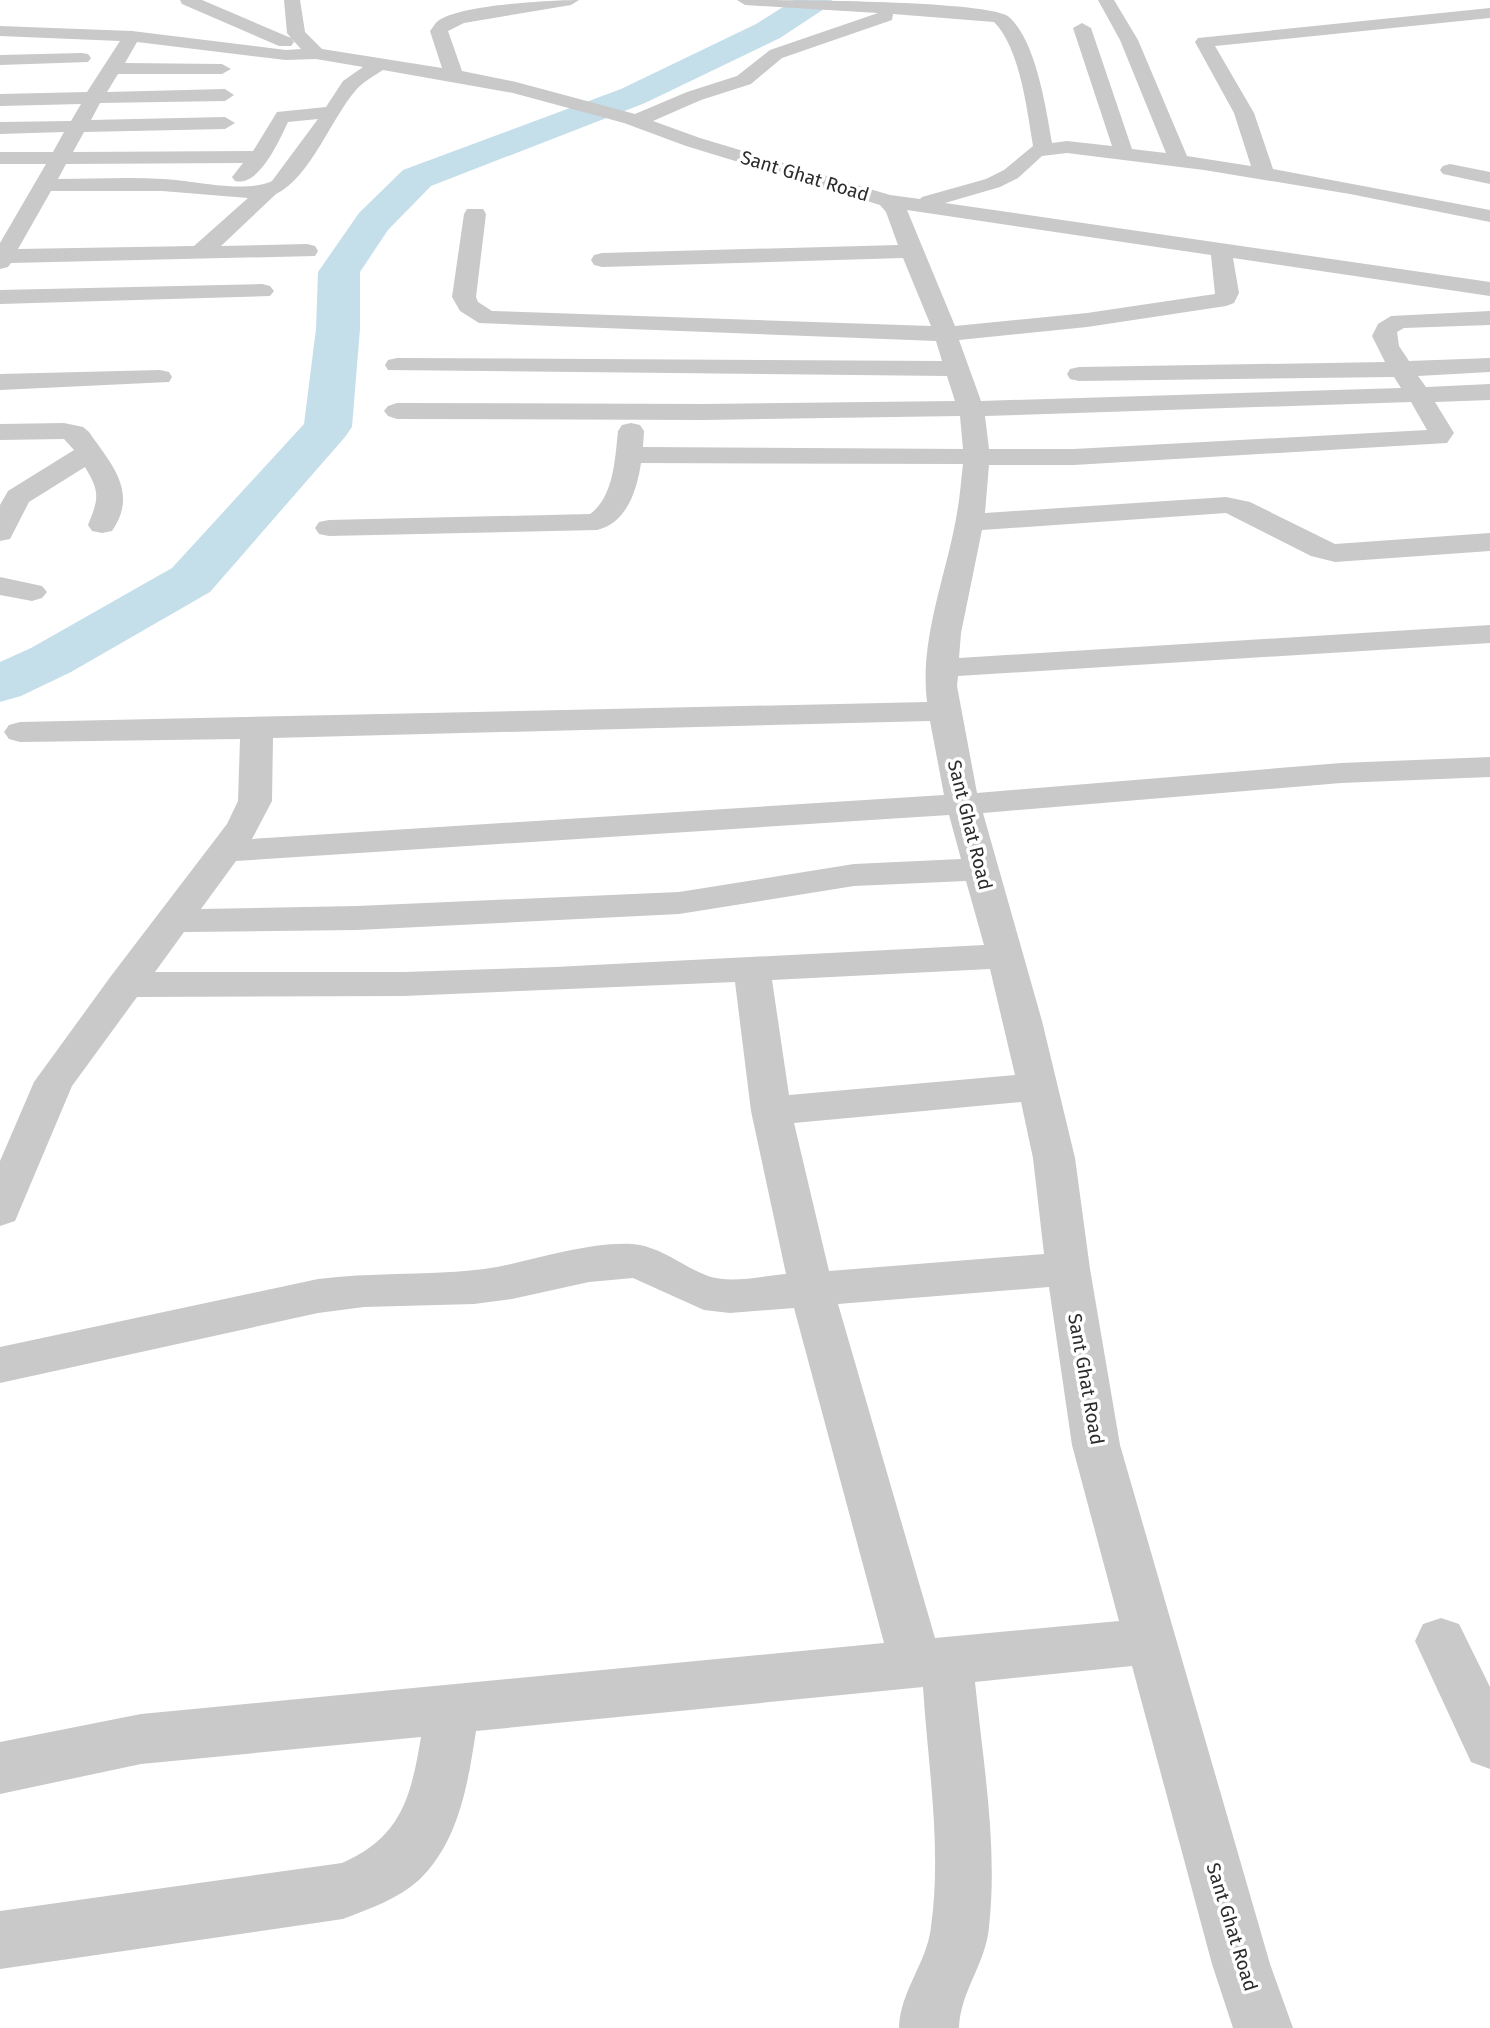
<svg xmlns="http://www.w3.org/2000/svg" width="1490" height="2028" font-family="'Fira Sans',sans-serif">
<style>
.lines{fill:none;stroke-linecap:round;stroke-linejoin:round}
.river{fill:#c5dfea;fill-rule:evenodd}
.minor{fill:#c9c9c9;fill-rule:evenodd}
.labels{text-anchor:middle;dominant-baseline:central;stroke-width:7;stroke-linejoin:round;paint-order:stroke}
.street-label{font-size:19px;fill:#2c2c2c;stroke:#fff}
</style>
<rect width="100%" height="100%" fill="#fff"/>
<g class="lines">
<!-- river -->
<path class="river" d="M794 0H832L827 7 780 38 645 103 431 186 388 230 360 272V329L352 427 345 437 210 592 71 672 21 696 0 702V662L31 648 172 568 304 424 316 329 318 272 359 213 403 170 621 89 756 24Z"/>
<!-- minor -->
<g class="minor">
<path d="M180 0H202L291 38 287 33 284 0H300L305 32 322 49 442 68 430 31C431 30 436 22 437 22 455 5 553 0 579 0L571 5 464 23 448 31 462 71 516 82 635 114 687 92 737 76 770 50 878 13 745 5 737 0C775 0 990 0 1009 17 1036 41 1046 108 1052 143L1067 141 1112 146 1073 28 1082 23 1091 28 1132 149 1166 153 1120 40 1098 0H1114L1138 40 1187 156 1251 166 1234 113 1195 42 1198 38 1490 8V18L1215 46 1254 113 1273 169 1490 210V222L1350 194 1204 170 1067 153 1042 156 1018 178 1000 187 945 203 1490 282V296L1233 258 1239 293 1234 303 1226 306 1087 327 959 340 981 401 1401 388 1394 377 1079 381 1070 379 1067 374 1070 369 1079 367 1385 362 1372 336 1378 324 1391 316 1490 311V325L1404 328 1397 332 1399 346 1409 361 1490 358V372L1418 376 1426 387 1490 384V400L1435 402 1454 433 1447 443 1074 465H989L985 513 1226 497 1250 502 1335 544 1490 533V551L1335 562 1311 556 1226 513 982 530 961 633 959 658 1490 625V643L958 676 957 686 977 793 1341 763 1490 757V777L1341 783 983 813 1042 1021 1075 1158 1090 1269 1120 1445 1270 1964 1293 2028H1233L1212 1964 1132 1666 975 1682C983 1762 998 1846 989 1927 986 1963 960 1992 959 2028H899C900 1991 927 1963 931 1927 942 1848 928 1766 923 1687L476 1731C468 1783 459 1842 419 1880 398 1899 369 1909 343 1919L0 1969V1911L342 1863C402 1837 411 1796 421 1737L141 1764 0 1794V1742L141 1714 884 1643 794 1308 730 1313 704 1310 633 1278 589 1282 512 1299 474 1304 364 1307 318 1313 0 1383V1347L318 1279C373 1272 429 1276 484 1269 532 1262 583 1242 632 1244 661 1246 684 1268 711 1277 733 1283 763 1276 786 1274L751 1111 735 982 404 996 137 997 72 1086 15 1221 0 1226V1161L34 1082 111 976 227 824 238 801 240 739 20 742 9 739 4 732 9 725 20 722 927 702C919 639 947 574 957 513 960 497 961 481 963 464L641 463C637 490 627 523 597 530L329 536 319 534 315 528 319 522 329 520 590 514C614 497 615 458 618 431L622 425 631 423 640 425 644 431 643 447 963 449 960 416 704 420 397 419 388 416 384 411 388 406 397 403 704 404 955 401 947 376 388 370 385 365 388 360 397 358 942 361 936 341 479 323 460 311 452 297 464 214 467 209H483L486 214 476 297 478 302 492 311 931 326 903 258 602 267 594 265 591 260 594 255 602 253 898 245 886 212 880 205 686 146 624 123 513 93 383 70C374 76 363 82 356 90 332 117 310 178 276 194L221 246 307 244 315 246 318 251 315 256 11 263 8 267 0 269V243L46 164H0V152H53L64 132 0 134V122L71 121 81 104 0 106V94L87 92 120 41 0 36V26L132 31 286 50 301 49 291 38 294 42 291 46H279L182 4ZM893 14 994 22C1020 48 1027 110 1033 146L1004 170 986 179 922 197 920 199 890 195 700 138 653 121 701 100 751 84 782 58 892 20ZM137 42 286 60 316 59 363 67 343 81 326 107 277 112 253 151 73 152 84 132 225 129 235 123 225 117 91 120 100 103 225 101 234 95 225 89 107 92 118 74H222L231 69 222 64 125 63ZM318 119 272 181C245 194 192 180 163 179 128 177 93 179 58 179L66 164 243 163 232 177 235 181C259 187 279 141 288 122ZM51 191H162L248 198 194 246 18 249ZM907 210 1211 255 1215 294 1087 313 955 326ZM1411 402 1427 430 1074 449H989L985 416ZM930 721 944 795 252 839 272 801 273 738ZM949 815 961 859 854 864 679 892 357 906 201 909 236 861ZM966 881 984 945 555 967 404 972H155L184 932 357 930 679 914 854 886ZM990 969 1015 1075 789 1095 772 980ZM1021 1102 1033 1158 1044 1254 829 1271 794 1123ZM1049 1287 1072 1445 1119 1621 935 1638 838 1304Z"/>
<path d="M82 53 88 54 91 58 88 62 0 65V55Z"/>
<path d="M1450 164 1490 172V184L1443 174 1440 170 1443 166Z"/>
<path d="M262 284 270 286 274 291 270 296 0 304V290Z"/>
<path d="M160 370 169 372 172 377 169 382 0 390V374Z"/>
<path d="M64 423 83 427 89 432C111 464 139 492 112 531L102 533 92 531 88 525C99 498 100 492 85 467L29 502 10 539 0 541V505L8 491 74 450 64 439 0 440V424Z"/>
<path d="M0 577 42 586 47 592 42 598 32 601 0 595Z"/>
<path d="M1441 1618 1459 1624 1490 1687V1769L1471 1762 1415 1641 1423 1624Z"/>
</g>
</g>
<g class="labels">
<!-- street labels -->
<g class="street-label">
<text transform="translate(805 176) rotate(17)">Sant Ghat Road</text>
<text transform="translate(970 825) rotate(76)">Sant Ghat Road</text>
<text transform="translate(1086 1379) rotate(80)">Sant Ghat Road</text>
<text transform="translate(1232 1927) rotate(73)">Sant Ghat Road</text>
</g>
</g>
</svg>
